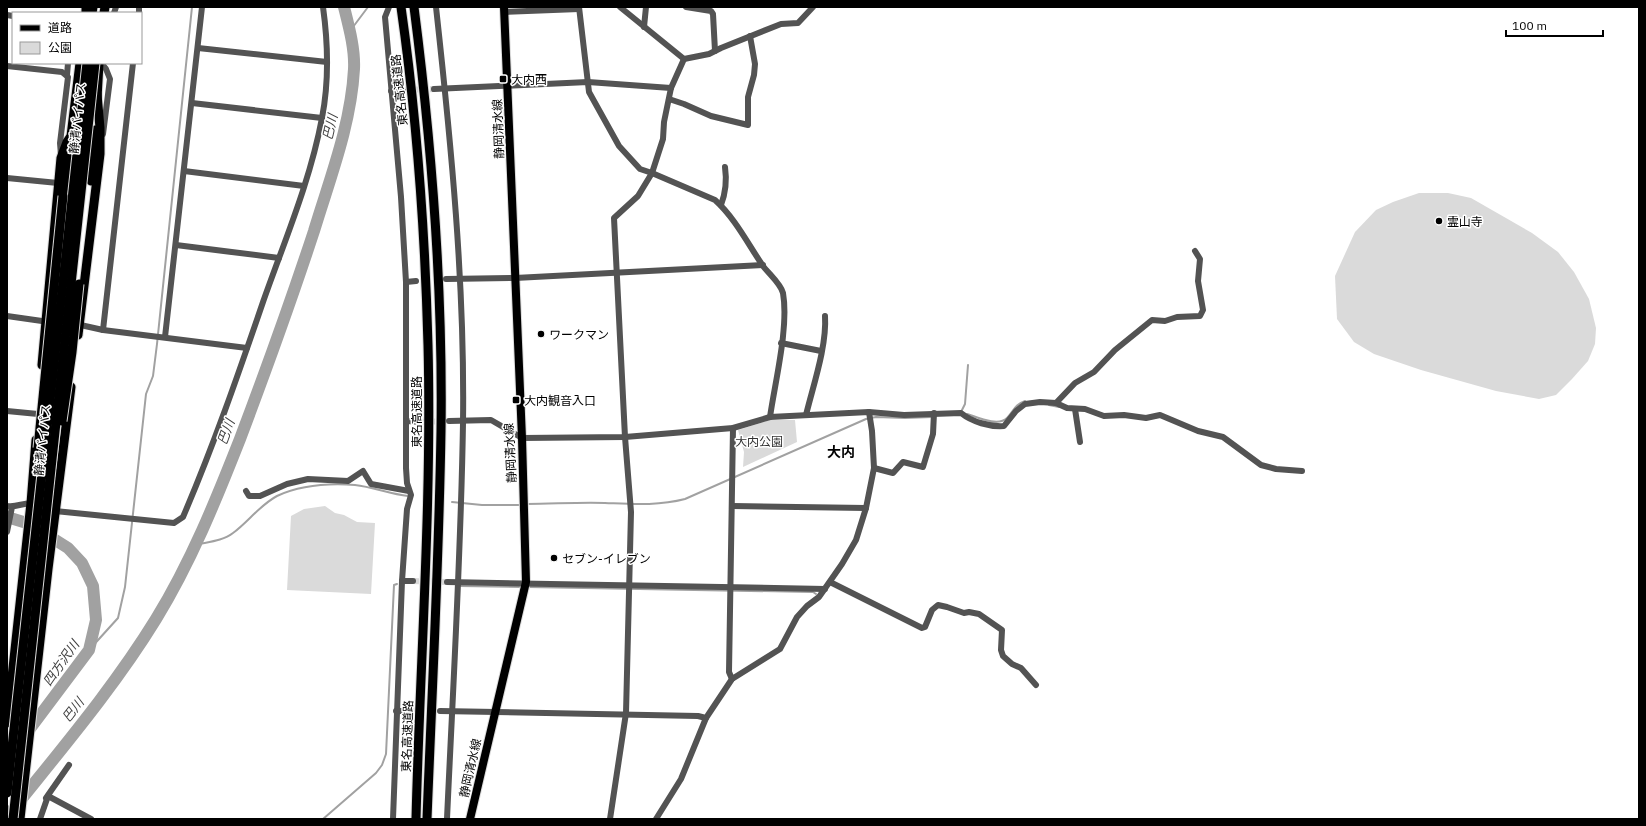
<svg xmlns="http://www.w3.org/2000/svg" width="1646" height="826" font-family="'IBM Plex Sans','Noto Sans JP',sans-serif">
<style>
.green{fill:#dadada}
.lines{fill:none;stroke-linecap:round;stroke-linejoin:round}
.stream{stroke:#a1a1a1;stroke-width:2}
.river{stroke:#a1a1a1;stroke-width:12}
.minor-tunnel{stroke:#d9d9d9;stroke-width:6;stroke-dasharray:6 3;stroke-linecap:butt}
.major-casing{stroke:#dbdbdb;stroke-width:10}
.highway-casing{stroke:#dbdbdb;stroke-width:11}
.minor{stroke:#535353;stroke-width:6}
.major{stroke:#000;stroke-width:8}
.highway{stroke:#000;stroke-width:9}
.highway-bridge-casing{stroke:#dbdbdb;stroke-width:11;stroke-linecap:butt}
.highway-bridge{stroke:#000;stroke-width:9}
.poi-dot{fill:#000;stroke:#fff;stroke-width:1.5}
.labels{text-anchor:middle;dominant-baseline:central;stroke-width:3;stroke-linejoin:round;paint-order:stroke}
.poi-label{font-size:12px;fill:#000;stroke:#fff;text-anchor:start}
.street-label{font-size:12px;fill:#000;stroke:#fff}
.park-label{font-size:12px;fill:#313131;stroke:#fff}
.water-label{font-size:13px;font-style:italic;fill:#424242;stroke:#fff}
.quarter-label{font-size:14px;font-weight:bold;fill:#000;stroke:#fff}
</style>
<rect width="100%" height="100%" fill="#fff"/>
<!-- green -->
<g class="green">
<path d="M1419 193H1448L1471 198 1532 233 1558 252 1574 272 1589 299 1596 328 1595 344 1588 361 1572 379 1556 395 1539 399 1496 391 1421 370 1374 354 1354 342 1337 319 1335 276 1355 232 1376 210 1393 202Z"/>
<path d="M770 420H795L797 442 743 467 744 452 738 430Z"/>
<path d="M325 506 335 513 344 515 357 522 375 523 371 594 287 590 291 516 304 509Z"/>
</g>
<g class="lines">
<!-- stream -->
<g class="stream">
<path d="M350 31 368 7"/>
<path d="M1049 405 1059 407"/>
<path d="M961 412 965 404 968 365"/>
<path d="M967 414C977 417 998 427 1007 418 1013 412 1015 404 1025 401"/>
<path d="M452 502 482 505H522"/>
<path d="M527 504C553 504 579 502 605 503 632 504 658 506 685 499L866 419 876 417 905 418 932 417"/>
<path d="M195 545C207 542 223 541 233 533 248 522 260 505 277 496 301 485 328 483 355 485 373 487 390 494 408 496"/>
<path d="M460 586 523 587"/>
<path d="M528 587 813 592 816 594"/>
<path d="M89 650 118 618 125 587 146 394 153 376 157 344 192 7"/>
<path d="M323 819 376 773 382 765 386 754 394 585 397 584"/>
</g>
<!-- river -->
<g class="river">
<path d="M7 517 30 524 68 548 82 563 93 586 96 620 89 650 26 734"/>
<path d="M7 817C58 753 113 689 156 619 191 562 216 500 240 439 266 370 291 301 314 231 330 178 351 125 354 69 355 49 349 27 344 7"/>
</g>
<!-- minor-tunnel -->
<g class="minor-tunnel">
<path d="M403 90 434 89"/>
<path d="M420 422 445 421"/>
<path d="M413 581 447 582"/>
<path d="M408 711H434"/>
</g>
<!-- major casing -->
<g class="major-casing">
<path id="major" d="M470 819 526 582 522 438 504 7"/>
</g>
<!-- highway casing -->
<g class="highway-casing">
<g id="highway">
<path d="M401 7C417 119 425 232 428 345 432 503 420 661 416 819"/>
<path d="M414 7C432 147 443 289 441 431 439 560 432 690 427 819"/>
<path d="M86 13V7"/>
<path d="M92 13 93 7"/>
<path d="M104 13 105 7"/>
<path d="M97 99 99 63"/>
<path d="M91 181 95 130"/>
<path d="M63 196 70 146"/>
<path d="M78 335 100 154V128L97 94"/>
<path d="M42 365 61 158 67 142 71 136 80 63"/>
<path d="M7 723 31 503 36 440"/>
<path d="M20 819 48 569 71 387"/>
</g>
</g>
<!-- minor -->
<g class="minor">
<path d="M389 7 385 17 401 197 406 282V468L407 483 411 495 407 509 402 581 393 819"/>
<path d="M436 7C451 143 465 285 463 423 461 555 453 687 447 819"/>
<path d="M579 7 589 92 619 146 640 169 652 173 715 200C735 218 748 244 763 266 769 274 781 284 783 293 789 327 775 382 770 417"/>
<path d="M620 7 684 59"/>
<path d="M686 7 711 11 713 14 715 51"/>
<path d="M504 12 579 9"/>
<path d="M114 13 116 7"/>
<path d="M139 13V7"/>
<path d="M7 15 13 16"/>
<path d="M644 27 646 7"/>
<path d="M198 48 327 62"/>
<path d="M684 59 709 54 721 48 781 24 798 23 813 7"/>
<path d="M101 63 106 69 110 79 103 134"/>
<path d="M7 66 62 72 68 77 60 143 61 155"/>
<path d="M67 75 68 63"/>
<path d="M434 89 588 82 671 88"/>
<path d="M391 91 403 90"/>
<path d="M669 99 684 104 711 116 748 125V97L754 75 755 64 750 36"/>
<path d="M192 103 322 118"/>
<path d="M184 171 304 186"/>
<path d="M7 178 58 183"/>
<path d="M721 205C726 192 727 181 725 167"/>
<path d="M176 245 279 258"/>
<path d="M446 279 515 278 763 265"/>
<path d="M406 282 416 281"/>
<path d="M7 316 49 322"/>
<path d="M76 324 103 330 247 348"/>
<path d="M103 330 133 63"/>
<path d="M165 337 202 7"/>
<path d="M781 343 821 351"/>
<path d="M1056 403 1075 383 1094 372 1115 350 1152 320 1165 321 1177 317 1200 316 1203 310 1198 281 1200 259 1195 251"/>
<path d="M1075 409 1080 442"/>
<path d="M7 411 38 414"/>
<path d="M806 415C813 386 827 346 825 316"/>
<path d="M407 421 420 422"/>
<path d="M449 421 491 420 522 438 625 437 733 428 770 417 869 412 904 415 961 413C972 422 990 427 1004 426L1016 411 1025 404 1040 402 1056 403 1067 408 1085 409 1104 416 1124 415 1146 418 1160 415 1198 431 1223 437 1261 465 1276 469 1302 471"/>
<path d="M874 468 893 473 903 462 923 467 933 434 934 413"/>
<path d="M246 491 249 496H260L287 484 308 479 348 481 363 471 371 484 409 491"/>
<path d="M7 506C16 508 24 502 35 503"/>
<path d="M733 506 866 508"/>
<path d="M55 511 174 523 183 517C213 447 238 375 263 302 284 242 310 182 322 118 329 82 328 43 323 7"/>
<path d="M7 532 12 507"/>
<path d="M402 581H413"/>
<path d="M447 582 825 589"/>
<path d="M830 582 922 628 925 627 932 610 938 605 947 607 964 613 969 612 979 614 1002 630 1001 650 1003 656 1012 664 1021 668 1036 685"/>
<path d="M732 679 729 672 733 428"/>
<path d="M396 711H408"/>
<path d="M440 711 698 716 706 718 732 679 780 649 797 617 807 606 819 597 842 564 856 540 866 508 874 468 872 431 869 412"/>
<path d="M46 798 69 765"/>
<path d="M40 819 48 796 91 819"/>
<path d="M610 819 626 713 631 512 625 437 614 218 638 196 652 173 663 139 664 122 671 88 684 59"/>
<path d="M656 819 681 779 706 718"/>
</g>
<!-- major -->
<use href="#major" class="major"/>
<!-- highway -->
<use href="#highway" class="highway"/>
<!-- highway-bridge casing -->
<g class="highway-bridge-casing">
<g id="highway-bridge">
<path d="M62 421 72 352 79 284"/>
<path d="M38 448 63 196"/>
<path d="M7 793 87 63"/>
<path d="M13 819 95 63"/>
</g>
</g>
<!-- highway-bridge -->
<use href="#highway-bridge" class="highway-bridge"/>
</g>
<!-- markers -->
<g class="poi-dot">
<rect x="499" y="75" width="8" height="8" rx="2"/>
<circle cx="1439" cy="221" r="4"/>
<circle cx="541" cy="334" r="4"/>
<rect x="512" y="396" width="8" height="8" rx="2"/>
<circle cx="554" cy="558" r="4"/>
</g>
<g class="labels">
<!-- poi labels -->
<g class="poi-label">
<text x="511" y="79">大内西</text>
<text x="1447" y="221">霊山寺</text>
<text x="549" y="334">ワークマン</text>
<text x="524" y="400">大内観音入口</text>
<text x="562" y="558">セブン-イレブン</text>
</g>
<!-- street labels -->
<g class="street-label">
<text transform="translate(399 90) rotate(-96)">東名高速道路</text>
<text transform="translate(77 118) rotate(-84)">静清バイパス</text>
<text transform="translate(498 129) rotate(-92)">静岡清水線</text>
<text transform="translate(416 412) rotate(-90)">東名高速道路</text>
<text transform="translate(42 440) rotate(-84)">静清バイパス</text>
<text transform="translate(510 453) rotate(-93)">静岡清水線</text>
<text transform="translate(407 736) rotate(-88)">東名高速道路</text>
<text transform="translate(470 768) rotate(-77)">静岡清水線</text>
</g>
<!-- park labels -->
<g class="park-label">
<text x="759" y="441">大内公園</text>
</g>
<!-- water labels -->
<g class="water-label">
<text transform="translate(330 127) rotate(-77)">巴川</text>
<text transform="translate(226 432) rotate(-70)">巴川</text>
<text transform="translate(61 663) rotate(-55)">四方沢川</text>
<text transform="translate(73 710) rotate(-52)">巴川</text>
</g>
<!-- quarter labels -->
<g class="quarter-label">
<text x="841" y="452">大内</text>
</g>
</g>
<!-- border -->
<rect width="1646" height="826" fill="none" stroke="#000000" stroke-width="16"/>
<!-- legend -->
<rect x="12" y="12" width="130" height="52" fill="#ffffff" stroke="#999999"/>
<rect x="20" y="25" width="20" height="6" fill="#000000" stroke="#999999"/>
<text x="48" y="32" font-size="12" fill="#000000">道路</text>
<rect x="20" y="42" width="20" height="12" fill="#dadada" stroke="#999999"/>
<text x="48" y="52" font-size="12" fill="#000000">公園</text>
<!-- scale -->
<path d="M1506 30v6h97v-6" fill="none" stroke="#000000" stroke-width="2"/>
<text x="1512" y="30" font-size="12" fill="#000000" stroke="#ffffff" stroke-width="3" paint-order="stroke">100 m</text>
</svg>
